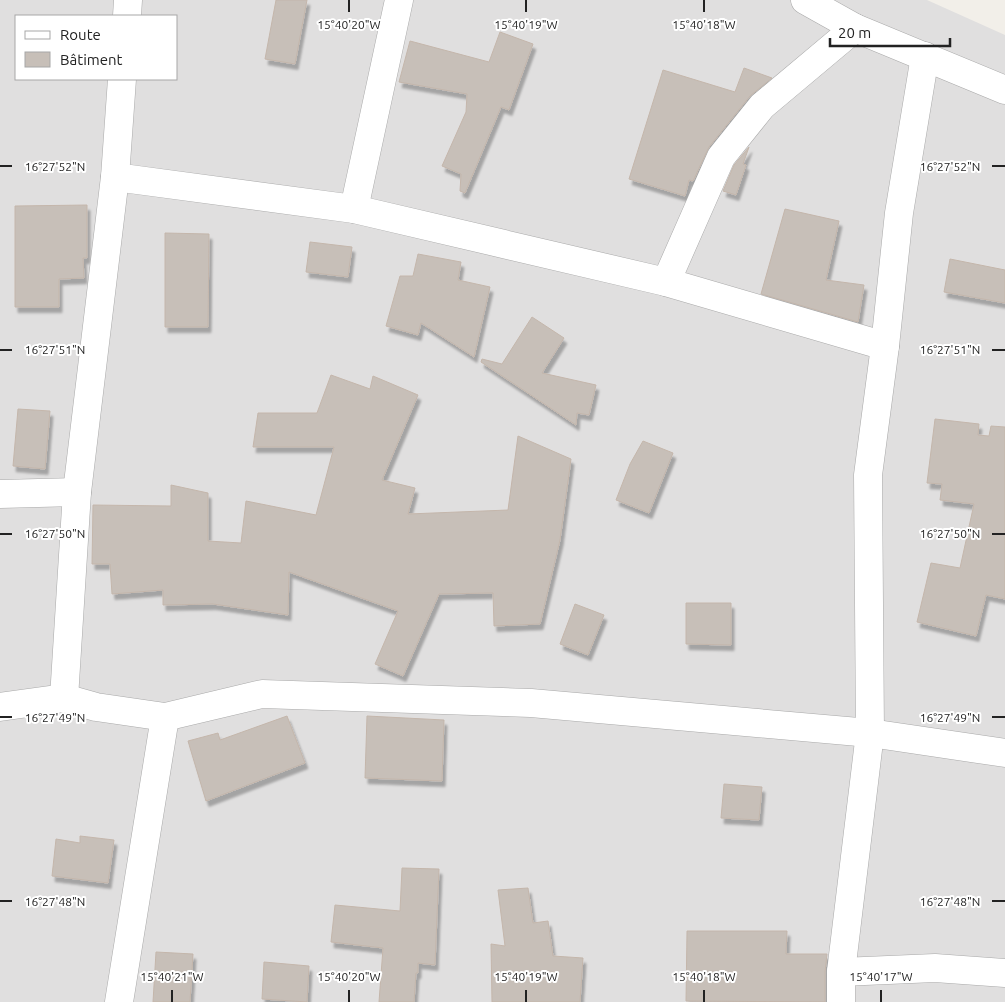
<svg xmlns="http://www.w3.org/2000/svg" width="1005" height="1002" font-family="Ubuntu,sans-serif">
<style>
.residential{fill:#e0dfdf;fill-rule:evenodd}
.building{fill:#c7bfb8;stroke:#c4b6ab;filter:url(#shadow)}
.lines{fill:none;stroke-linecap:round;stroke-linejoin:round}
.street-casing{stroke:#a9a9a9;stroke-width:29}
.street{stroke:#fff;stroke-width:28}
.ticks{fill:none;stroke:#222;stroke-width:2}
.ticks-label{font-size:12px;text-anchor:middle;fill:#222;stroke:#fff;stroke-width:4;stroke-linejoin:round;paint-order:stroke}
</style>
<defs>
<filter id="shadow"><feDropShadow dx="3" dy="5.5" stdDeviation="1" flood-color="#0004"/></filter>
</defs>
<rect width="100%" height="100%" fill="#f2efe9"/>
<!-- residential -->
<path class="residential" d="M0 0H927L1005 35V1002H0ZM16 16H176V79H16Z"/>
<!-- building -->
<g class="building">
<path d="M276 0H307L295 64 265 59Z"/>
<path d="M500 32 533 44 509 110 501 107 465 193 460 191 461 174 442 166 466 112 467 94 399 82 410 41 489 62Z"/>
<path d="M744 68 772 78 750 96 709 147 693 181 689 180 685 196 629 179 663 70 735 92Z"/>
<path d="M749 147 743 164 746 165 736 195 723 191 734 165Z"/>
<path d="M87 205V258H83L84 278 59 279V307H15V206Z"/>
<path d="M785 209 839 221 826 280 864 285 858 322 761 294Z"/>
<path d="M165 233 209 234 208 327H165Z"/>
<path d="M310 242 352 247 348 277 306 272Z"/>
<path d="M418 254 461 262 458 280 490 287 474 357 421 323 418 335 386 326 400 276H413Z"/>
<path d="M950 259 1005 270V303L944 292Z"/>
<path d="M532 317 564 338 542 373 596 385 589 415 577 413 576 425 481 362 482 359 502 364Z"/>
<path d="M331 375 370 389 373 376 418 395 382 480 415 488 408 514 508 510 518 436 571 459 560 540 540 624 494 626 493 593 439 594 403 676 375 664 398 611 289 572 288 615 213 604 163 605V590L112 594 110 564H92L93 505 171 506V485L208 493V541L241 543 246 501 316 515 334 447H253L258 413H317Z"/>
<path d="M18 409 50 411 45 469 13 466Z"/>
<path d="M935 419 979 424 978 435 989 436 991 426 1005 427V599L986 595 976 636 917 622 931 563 960 568 974 504 940 500 942 484 927 483Z"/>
<path d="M643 441 673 453 649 513 616 500 630 464Z"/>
<path d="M686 603H731V645L686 644Z"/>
<path d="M575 604 604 615 588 655 560 644Z"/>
<path d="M287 716 305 763 206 801 188 741 218 733 220 740Z"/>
<path d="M367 716 444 720 442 781 365 778Z"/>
<path d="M724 784 762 787 759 820 721 818Z"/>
<path d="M80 836 114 840 108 883 52 876 56 839 80 843Z"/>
<path d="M402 868 439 869 435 965 418 963V973H416L414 1002H379L383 948 331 942 335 905 400 911Z"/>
<path d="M528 888 533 923 548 921 553 956 583 958 580 1002H492L491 944 505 946 498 890Z"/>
<path d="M687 931H787L786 954H827L825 972V1002L686 1001Z"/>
<path d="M156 952 193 954 190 1002H153Z"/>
<path d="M264 962 309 966 307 1002 262 999Z"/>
</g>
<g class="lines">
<!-- street casing -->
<g class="street-casing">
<g id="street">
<path d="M805 0 855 28 1005 90"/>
<path d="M127 16 128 0"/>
<path d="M115 177 354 209 666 282 885 346"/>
<path d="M354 209 399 0"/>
<path d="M666 282 721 157 762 106 855 28"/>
<path d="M0 494 77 492"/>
<path d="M64 698 77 492 115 177 122 79"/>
<path d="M0 707 64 698 96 707 165 717 262 694 531 703 870 733 1005 753"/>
<path d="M841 972 935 968 1005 973"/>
<path d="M119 1002 165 717"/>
<path d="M841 1002V972L870 733 868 475 885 346 899 213 925 56"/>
</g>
</g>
<!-- street -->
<use href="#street" class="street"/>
</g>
<!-- ticks -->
<path class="ticks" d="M349 0V12M526 0V12M704 0V12M0 166H12M992 166H1005M0 350H12M992 350H1005M0 534H12M992 534H1005M0 717H12M992 717H1005M0 901H12M992 901H1005M172 990V1002M349 990V1002M526 990V1002M704 990V1002M881 990V1002"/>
<g class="ticks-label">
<text x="349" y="29">15°40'20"W</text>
<text x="526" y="29">15°40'19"W</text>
<text x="704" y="29">15°40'18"W</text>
<text x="55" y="171">16°27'52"N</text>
<text x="950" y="171">16°27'52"N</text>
<text x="55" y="354">16°27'51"N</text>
<text x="950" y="354">16°27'51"N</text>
<text x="55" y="538">16°27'50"N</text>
<text x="950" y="538">16°27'50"N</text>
<text x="55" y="722">16°27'49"N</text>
<text x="950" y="722">16°27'49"N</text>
<text x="55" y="906">16°27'48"N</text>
<text x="950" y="906">16°27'48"N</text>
<text x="172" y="981">15°40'21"W</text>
<text x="349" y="981">15°40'20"W</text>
<text x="526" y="981">15°40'19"W</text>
<text x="704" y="981">15°40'18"W</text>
<text x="881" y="981">15°40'17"W</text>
</g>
<!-- legend -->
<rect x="15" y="15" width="162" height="65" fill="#ffffff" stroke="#a7a7a7"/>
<rect x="25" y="31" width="25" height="8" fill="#ffffff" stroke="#a7a7a7"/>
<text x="60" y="40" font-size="15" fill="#222222">Route</text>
<rect x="25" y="52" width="25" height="15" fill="#c7bfb8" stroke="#a7a7a7"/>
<text x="60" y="65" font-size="15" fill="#222222">Bâtiment</text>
<!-- scale -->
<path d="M830 38v8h120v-8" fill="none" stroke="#222222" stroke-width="2.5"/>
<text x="838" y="38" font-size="15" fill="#222222" stroke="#ffffff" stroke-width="4" paint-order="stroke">20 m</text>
</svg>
